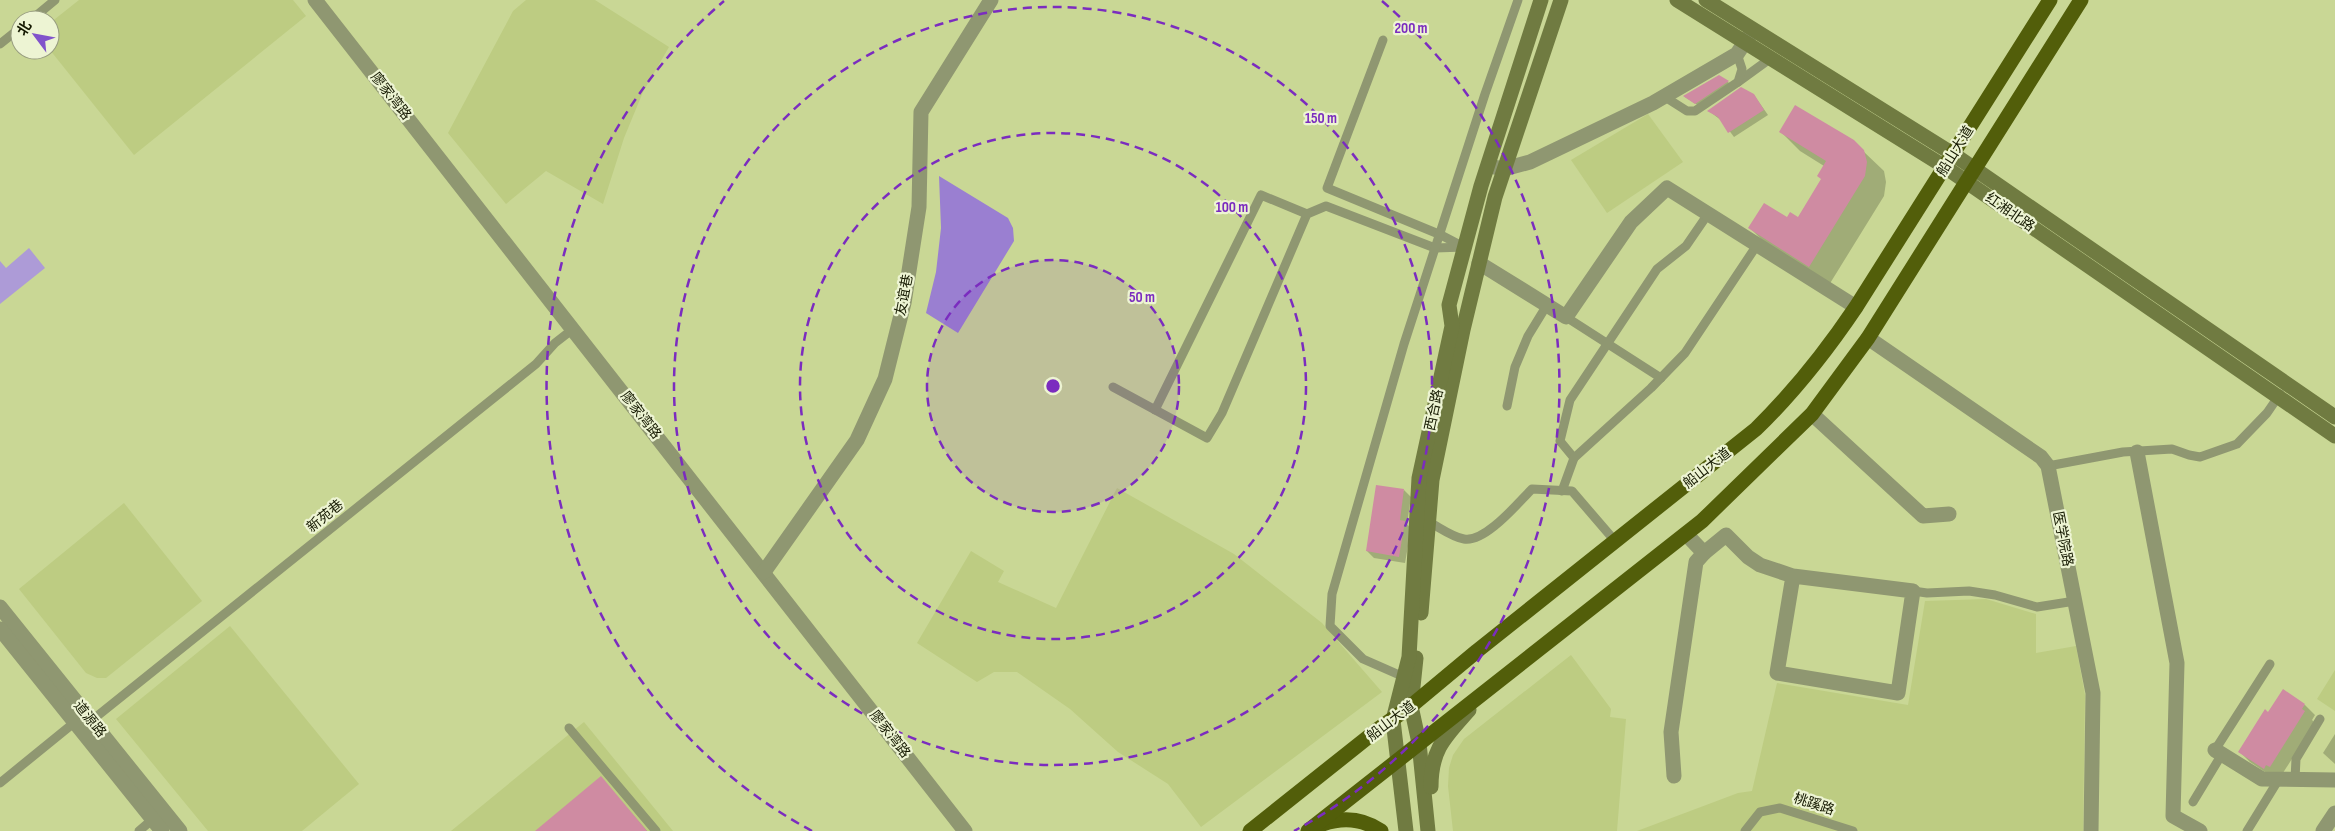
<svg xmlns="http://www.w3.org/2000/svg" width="2335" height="831" font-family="'Sofia Sans Condensed','Noto Sans SC',sans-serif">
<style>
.built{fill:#bdcc82}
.green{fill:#ad9bd7}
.forest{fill:#9a7fd1}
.shadow{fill:#0003}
.building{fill:#cf8ba2}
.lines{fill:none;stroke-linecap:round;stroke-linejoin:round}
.service{stroke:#8f9771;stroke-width:9}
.minor{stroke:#8f9771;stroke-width:15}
.tertiary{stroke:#8f9771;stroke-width:15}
.secondary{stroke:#707b41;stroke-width:15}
.trunk{stroke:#525e0a;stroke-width:15}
.ring{fill:none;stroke:#7b2cbf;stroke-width:2.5;stroke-dasharray:9 6}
.labels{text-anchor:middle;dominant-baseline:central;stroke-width:4.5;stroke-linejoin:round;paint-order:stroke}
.street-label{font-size:14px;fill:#151901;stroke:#edf4d3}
.centre{fill:#7b2cbf;stroke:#edf4d3;stroke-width:2.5}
.ring-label{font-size:15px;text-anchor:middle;font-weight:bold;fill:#7b2cbf;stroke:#edf4d3;stroke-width:4.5;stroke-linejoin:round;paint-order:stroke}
</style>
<rect width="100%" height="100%" fill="#c9d795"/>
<!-- built -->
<g class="built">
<path d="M79 0H293L306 16 134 155 50 50V23Z"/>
<path d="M526 0H595L669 47 643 92 624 138 603 204 546 171 506 204 448 133 513 11Z"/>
<path d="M1648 114 1683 162 1607 213 1571 160Z"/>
<path d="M1117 488 1234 554 1322 623 1382 692 1201 827 1168 784 1118 752 1070 709 1017 672H994L977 682 917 643 971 551 1004 571 998 582 1056 608Z"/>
<path d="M124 503 202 601 106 678H97L86 673 19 589Z"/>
<path d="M1986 599 2036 614V653L2076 646 2085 695 2083 831H1637L1738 793 1752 791 1777 683 1908 705 1925 601Z"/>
<path d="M230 626 359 784 302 831H208L116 719Z"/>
<path d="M1571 655 1611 709 1610 717 1626 719 1617 831H1453L1448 786 1449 768 1453 755 1464 739Z"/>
<path d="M2335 670V711L2317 699Z"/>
<path d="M584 722 673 831H451Z"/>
</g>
<!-- green -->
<path class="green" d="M29 248 45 268 0 304V261L6 268Z"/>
<!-- forest -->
<path class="forest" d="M939 176 1008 218 1013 228 1014 241 958 333 926 313 936 272 941 228Z"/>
<!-- shadow -->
<g class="shadow">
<path d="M1719 77 1731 84 1699 106 1685 97Z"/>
<path d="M1754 95 1768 115 1734 137 1722 121 1709 111Z"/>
<path d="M1781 132 1863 151 1884 171 1886 182 1884 196 1829 285 1770 248 1750 228 1798 218 1822 180 1824 166 1800 151Z"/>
<path d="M1404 490 1411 497 1407 524 1411 529 1405 563 1374 558 1367 551Z"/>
<path d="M2305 705 2315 715 2312 720 2315 723 2281 776 2274 778 2250 762 2239 751 2269 713Z"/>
<path d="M2335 734V764L2323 753Z"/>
<path d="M601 778 647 831H537Z"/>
</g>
<!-- building -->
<g class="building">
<path d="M1719 75 1729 81 1695 104 1683 96Z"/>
<path d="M1741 87 1754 94 1764 110 1728 133 1718 117 1707 111Z"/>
<path d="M1795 105 1854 140 1864 150 1867 162 1865 176 1809 267 1748 228 1764 203 1787 217 1790 212 1798 217 1821 179 1817 176 1826 161 1779 132Z"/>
<path d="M1376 485 1404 489 1400 520 1405 521 1399 557 1366 551Z"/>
<path d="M2283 689 2305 704 2302 709 2305 711 2270 767 2266 765 2264 769 2238 752 2265 709 2268 712Z"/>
<path d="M601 776 647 831H535Z"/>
</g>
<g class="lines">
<!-- service -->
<g class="service">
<path d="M31 20 55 0"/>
<path d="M1383 40 1327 188 1441 235 1462 246"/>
<path d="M0 44 20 28"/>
<path d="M1738 82 1771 58"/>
<path d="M1665 97 1687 111H1695L1738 82 1742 69 1737 54"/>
<path d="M1566 317 1661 378"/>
<path d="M1113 387 1207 438 1222 413 1307 214 1326 206 1435 248 1465 247"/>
<path d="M1507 406 1515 367 1528 336 1547 305"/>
<path d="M1155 410 1261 195 1307 214"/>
<path d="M1574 458 1560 441 1570 400 1657 269 1686 246 1708 214"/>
<path d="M2048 466 2123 452 2172 449 2189 455 2200 457 2237 444 2267 413 2280 394"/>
<path d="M1562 491 1574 458 1651 388 1685 353 1757 245"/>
<path d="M1429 522C1439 527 1452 537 1464 539 1485 543 1518 503 1532 489L1572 491 1615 541"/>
<path d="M1913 591 1927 593 1969 591 1995 595 2037 607 2075 601"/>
<path d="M1404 677 1363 659 1330 626 1332 594 1404 344 1485 94 1518 0"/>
<path d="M91 721 536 364 555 343 573 329"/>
<path d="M569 728 656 831"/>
<path d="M2215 750 2270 664"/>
<path d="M2295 779 2296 759 2320 719"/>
<path d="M0 783 75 722"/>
<path d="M2193 802 2222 754"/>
<path d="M139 831 153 819"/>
<path d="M1745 831 1760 812 1780 808 1853 831"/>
<path d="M2247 831 2279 779"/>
</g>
<!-- minor -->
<g class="minor">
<path d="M315 0 965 831"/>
<path d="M1494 167 1504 169 1530 162 1653 103 1737 54 1751 33"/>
<path d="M1479 263 1566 317 1631 222 1667 188 1856 307"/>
<path d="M1868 338 2041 457 2048 466 2093 693 2091 831"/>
<path d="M1812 414 1923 516 1949 514"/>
<path d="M2137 452 2177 663 2173 816 2200 831"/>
<path d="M1686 534 1704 553 1726 535 1748 557 1760 565 1793 576 1913 591 1898 693 1777 673 1793 576"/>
<path d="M764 572 857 440 885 379 904 303 919 207 921 112 991 0"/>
<path d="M2215 750 2262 779 2335 780"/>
<path d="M1674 776 1671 732 1696 562 1704 553"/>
<path d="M2323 831 2335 813"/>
</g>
<!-- tertiary -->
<g class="tertiary">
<path d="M0 607 180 831"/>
<path d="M0 629 162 831"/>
</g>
<!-- secondary -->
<g class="secondary">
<path d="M1677 0 1945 167 2335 436"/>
<path d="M1706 0 1953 154 2335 417"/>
<path d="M1421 613 1432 480 1463 330 1495 197 1561 0"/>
<path d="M1416 658 1411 706 1419 743 1428 831"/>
<path d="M1431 787C1431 749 1445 737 1469 710"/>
<path d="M1406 831 1393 720 1409 657 1419 478 1452 326 1449 305 1481 186 1541 0"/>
</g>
<!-- trunk -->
<g class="trunk">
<path d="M1320 825C1341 817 1362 818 1381 831"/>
<path d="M1250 831 1377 730 1411 706 1477 651 1756 429C1795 391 1825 353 1856 307L2050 0"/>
<path d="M1308 831 1702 521 1812 414 1868 338 2081 0"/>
</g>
</g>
<!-- distance rings -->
<circle cx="1053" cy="386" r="126" fill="#7b2cbf" fill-opacity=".12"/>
<g class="ring">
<circle cx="1053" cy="386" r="126"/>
<circle cx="1053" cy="386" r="253"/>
<circle cx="1053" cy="386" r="379"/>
<path d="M812 831A506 506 0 0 1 724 1M1382 1A506 506 0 0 1 1294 831"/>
</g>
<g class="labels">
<!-- street labels -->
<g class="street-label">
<text transform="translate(391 96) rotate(52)">廖家湾路</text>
<text transform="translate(1955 151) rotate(-58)">船山大道</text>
<text transform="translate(2010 212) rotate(35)">红湘北路</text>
<text transform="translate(904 295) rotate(-79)">友谊巷</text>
<text transform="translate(1434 410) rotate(-78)">西合路</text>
<text transform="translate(641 415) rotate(52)">廖家湾路</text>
<text transform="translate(1707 468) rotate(-38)">船山大道</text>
<text transform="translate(325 516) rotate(-39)">新苑巷</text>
<text transform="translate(2063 539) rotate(79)">医学院路</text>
<text transform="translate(90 719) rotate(51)">道源路</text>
<text transform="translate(1391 721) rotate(-37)">船山大道</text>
<text transform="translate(890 734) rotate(52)">廖家湾路</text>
<text transform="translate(1814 804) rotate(18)">桃蹊路</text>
</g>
</g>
<circle cx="1053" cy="386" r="8" class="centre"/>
<g class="ring-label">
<text x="1411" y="33">200 m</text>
<text x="1321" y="123">150 m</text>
<text x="1232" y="212">100 m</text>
<text x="1142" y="302">50 m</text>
</g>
<!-- north arrow -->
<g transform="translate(35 35) rotate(302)"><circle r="24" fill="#edf4d3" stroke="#979c7f"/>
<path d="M0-4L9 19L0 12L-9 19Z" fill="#8153cb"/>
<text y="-8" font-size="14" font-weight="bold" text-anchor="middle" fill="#151901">北</text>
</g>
</svg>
